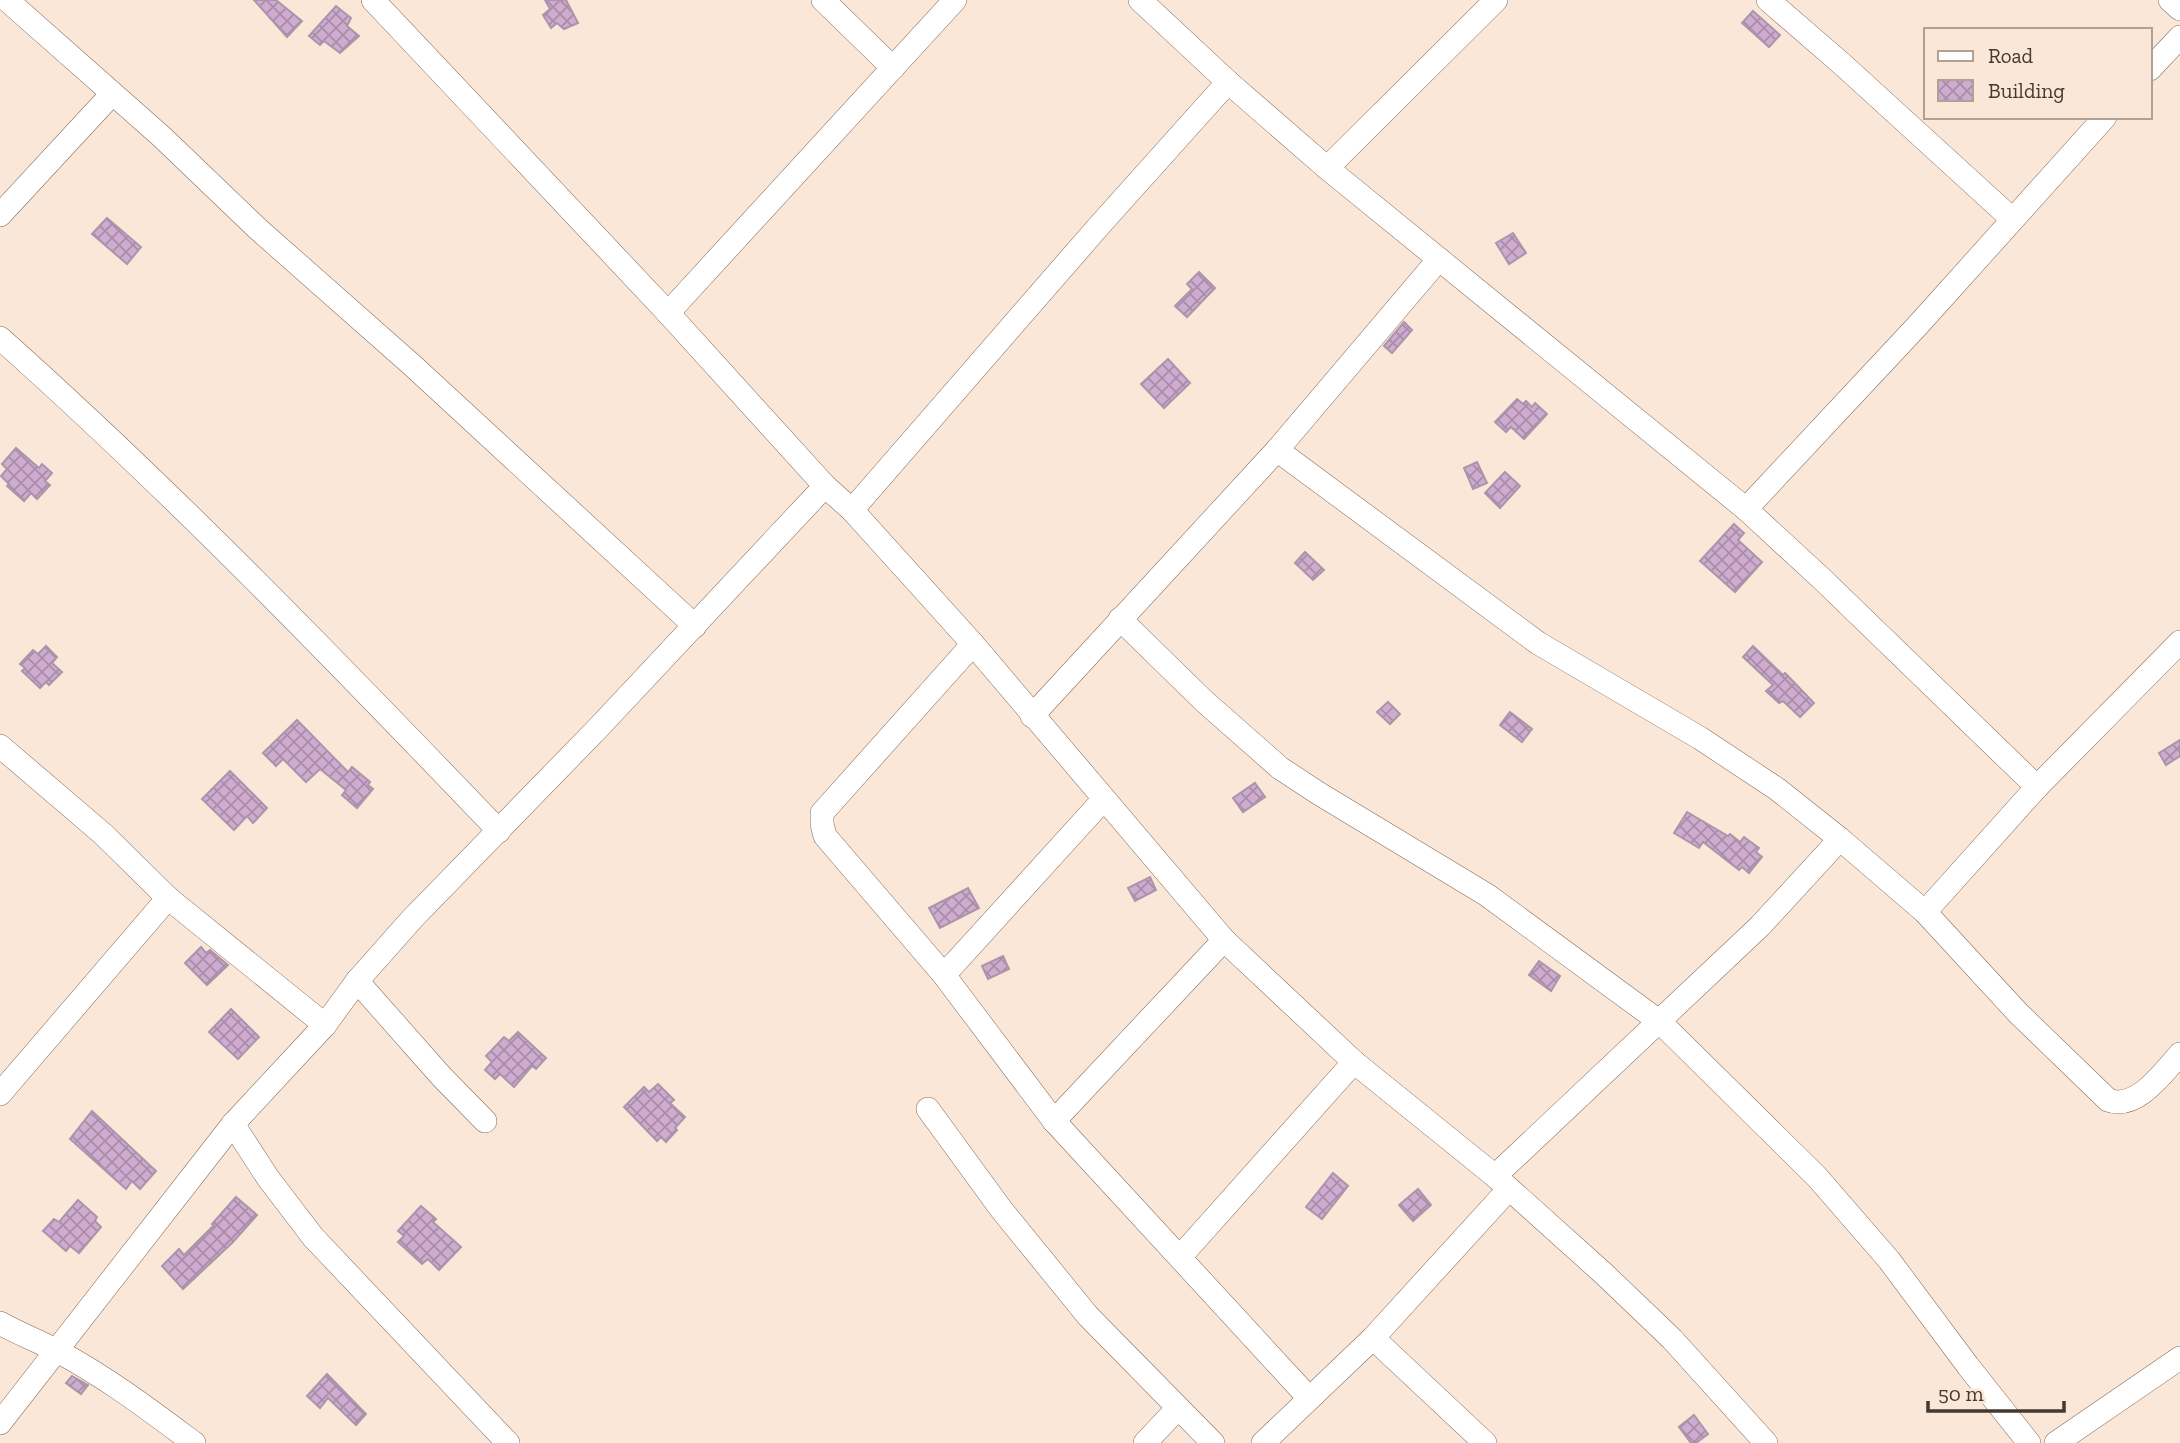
<svg xmlns="http://www.w3.org/2000/svg" width="2180" height="1443" font-family="'Zilla Slab',serif">
<style>
.building{fill:url(#building-cross-hatch);stroke:#aa95ab;stroke-width:2}
.lines{fill:none;stroke-linecap:round;stroke-linejoin:round}
.street-casing{stroke:#826c5b;stroke-width:24}
.street{stroke:#fff;stroke-width:23}
</style>
<defs>
<pattern id="building-cross-hatch" width="8" height="8" patternUnits="userSpaceOnUse" patternTransform="scale(1.75)"><rect width="8" height="8" fill="#ceabcf"/><path d="M0 0l8 8M0 8l8-8" fill="none" stroke="#a98ca9"/></pattern>
</defs>
<rect width="100%" height="100%" fill="#fbe7d7"/>
<!-- building -->
<g class="building">
<path d="M254 0H276L302 21 287 37Z"/>
<path d="M545 0H566L578 23 564 29 557 23 551 28 543 15 550 9Z"/>
<path d="M336 6 351 18 347 26 359 36 340 53 324 41 320 45 309 36Z"/>
<path d="M1753 11 1780 35 1769 47 1742 23Z"/>
<path d="M107 218 141 247 127 264 92 234Z"/>
<path d="M1513 233 1526 253 1509 264 1496 243Z"/>
<path d="M1199 272 1215 288 1187 317 1175 306 1192 289 1187 284Z"/>
<path d="M1404 322 1412 330 1392 353 1384 346Z"/>
<path d="M1168 359 1190 383 1164 408 1141 384Z"/>
<path d="M1517 399 1523 404 1526 401 1532 407 1535 403 1547 414 1524 439 1511 427 1506 432 1495 422Z"/>
<path d="M16 448 39 468 42 464 52 473 45 481 50 485 37 499 31 493 24 501 7 486 9 484 1 476 7 469 2 464Z"/>
<path d="M1477 462 1487 483 1473 489 1464 468Z"/>
<path d="M1505 472 1520 486 1500 508 1485 493Z"/>
<path d="M1734 524 1744 533 1738 540 1762 562 1735 592 1700 561Z"/>
<path d="M1305 552 1324 570 1313 580 1295 563Z"/>
<path d="M46 646 57 657 52 663 62 672 49 685 46 682 40 688 22 671 25 668 20 664 33 650 38 654Z"/>
<path d="M1753 646 1783 675 1785 673 1814 703 1800 717 1783 701 1779 703 1766 691 1773 685 1743 657Z"/>
<path d="M1388 702 1400 714 1390 724 1377 712Z"/>
<path d="M1510 712 1532 729 1522 742 1500 725Z"/>
<path d="M297 720 348 772 352 767 370 782 368 785 373 789 357 808 342 795 346 790 320 769 306 782 283 759 276 766 263 753Z"/>
<path d="M2180 740V756L2166 765 2159 753Z"/>
<path d="M230 771 267 808 253 823 247 816 234 830 202 799Z"/>
<path d="M1255 783 1265 797 1243 812 1233 798Z"/>
<path d="M1687 812 1728 836 1730 834 1740 842 1744 837 1759 848 1756 852 1762 857 1749 873 1742 867 1739 870 1703 842 1699 848 1674 833Z"/>
<path d="M1150 877 1156 890 1135 901 1128 888Z"/>
<path d="M968 888 979 908 940 928 929 908Z"/>
<path d="M201 947 206 953 210 950 228 965 207 985 185 963Z"/>
<path d="M1003 956 1009 969 988 979 982 966Z"/>
<path d="M1539 961 1560 976 1551 991 1529 975Z"/>
<path d="M231 1009 259 1037 238 1059 209 1032Z"/>
<path d="M518 1032 546 1058 536 1069 532 1066 514 1087 500 1074 495 1079 485 1070 492 1062 486 1056 504 1037 509 1041Z"/>
<path d="M658 1084 674 1100 670 1103 685 1117 675 1128 677 1130 666 1142 661 1137 657 1141 624 1107 644 1087 649 1092Z"/>
<path d="M92 1111 156 1171 140 1189 132 1181 126 1189 70 1139Z"/>
<path d="M1333 1173 1348 1186 1322 1219 1306 1207Z"/>
<path d="M1418 1189 1431 1205 1413 1221 1399 1205Z"/>
<path d="M236 1197 257 1215 233 1242 183 1289 162 1266 179 1249 184 1255 214 1225 212 1224Z"/>
<path d="M78 1200 97 1217 95 1221 101 1227 79 1253 70 1246 66 1251 43 1231 54 1219 59 1222Z"/>
<path d="M421 1206 436 1219 433 1222 461 1247 439 1270 428 1259 422 1264 398 1242 404 1236 398 1231Z"/>
<path d="M327 1374 366 1414 356 1425 328 1398 320 1408 307 1396Z"/>
<path d="M72 1376 88 1385 81 1394 66 1383Z"/>
<path d="M1694 1415 1708 1434 1696 1443H1691L1679 1427Z"/>
</g>
<g class="lines">
<!-- street casing -->
<g class="street-casing">
<g id="street">
<path d="M7 0 162 137 258 229 412 365 695 626"/>
<path d="M373 0 668 313 825 486 852 510 973 644 1224 940 1354 1062 1495 1176 1603 1273 1672 1339 1766 1443"/>
<path d="M823 0 893 68"/>
<path d="M1140 0 1228 82 1327 168 1746 509 1822 579 2037 787"/>
<path d="M1768 0 1842 64 2012 219"/>
<path d="M2170 0 2180 9"/>
<path d="M2150 69 2180 37"/>
<path d="M1327 168 1496 0"/>
<path d="M0 215 112 94"/>
<path d="M668 313 955 0"/>
<path d="M0 338C175 494 337 662 499 831"/>
<path d="M1277 450 1538 643 1700 738 1777 789 1840 839 1925 912 2018 1013 2108 1100C2136 1111 2163 1073 2180 1054"/>
<path d="M1746 509 1919 324 2105 117"/>
<path d="M852 510 1098 227 1228 82"/>
<path d="M1120 619 1204 701 1280 768 1318 793 1487 895 1660 1022 1817 1177 1889 1260 1968 1366 2029 1443"/>
<path d="M973 644 822 813V824L825 836 944 975 1054 1121 1309 1398"/>
<path d="M1032 716 1277 450 1439 259"/>
<path d="M0 746 103 834 168 898 325 1025"/>
<path d="M1925 912 2037 787 2180 642"/>
<path d="M944 975 1103 800"/>
<path d="M357 981 441 1076 485 1121"/>
<path d="M0 1094 168 898"/>
<path d="M928 1109 1001 1209 1088 1316 1213 1443"/>
<path d="M1054 1121 1224 940"/>
<path d="M233 1124 268 1178 313 1237 508 1443"/>
<path d="M1495 1176 1760 926 1840 839"/>
<path d="M1180 1257 1354 1062"/>
<path d="M0 1323C19 1334 39 1341 59 1352 106 1377 151 1411 194 1443"/>
<path d="M1373 1338 1485 1443"/>
<path d="M0 1423 233 1124 325 1025 357 981 412 919 599 727 825 486"/>
<path d="M1145 1443 1177 1409"/>
<path d="M1263 1443 1373 1338 1508 1190"/>
<path d="M2056 1443 2180 1358"/>
</g>
</g>
<!-- street -->
<use href="#street" class="street"/>
</g>
<!-- legend -->
<rect x="1924" y="28" width="228" height="91" fill="#fbe7d7" stroke="#b1a195" stroke-width="2"/>
<rect x="1938" y="51" width="35" height="10" fill="#ffffff" stroke="#b1a195" stroke-width="2"/>
<text x="1988" y="63" font-size="21" fill="#433931">Road</text>
<rect x="1938" y="80" width="35" height="21" fill="url(#building-cross-hatch)" stroke="#b1a195" stroke-width="2"/>
<text x="1988" y="98" font-size="21" fill="#433931">Building</text>
<!-- scale -->
<path d="M1928 1401v10h136v-10" fill="none" stroke="#433931" stroke-width="3.5"/>
<text x="1938" y="1401" font-size="21" fill="#433931" stroke="#fbe7d7" stroke-width="5" paint-order="stroke">50 m</text>
</svg>
